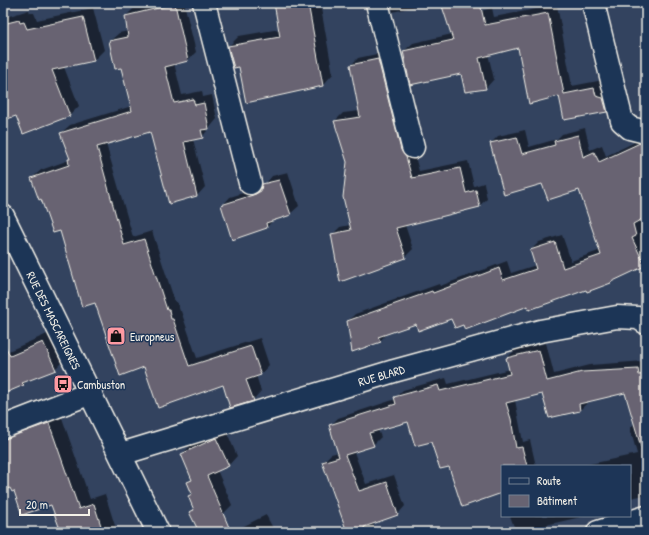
<svg xmlns="http://www.w3.org/2000/svg" width="649" height="535" font-family="'Patrick Hand',sans-serif">
<style>
.shadow{fill:#0007}
.building{fill:#676372;stroke:#f4f1e8}
.lines{fill:none;stroke-linecap:round;stroke-linejoin:round}
.street-casing{stroke:#f4f1e8;stroke-width:25}
.secondary-casing{stroke:#f4f1e8;stroke-width:25}
.street{stroke:#1d3557;stroke-width:22}
.secondary{stroke:#1d3557;stroke-width:22}
.labels{text-anchor:middle;dominant-baseline:central;stroke-width:3;stroke-linejoin:round;paint-order:stroke}
.street-label{font-size:12px;fill:#f4f1e8;stroke:#1d3557}
.poi-label{font-size:12px;fill:#f4f1e8;stroke:#1d3557;text-anchor:start}
</style>
<rect width="100%" height="100%" fill="#33435f"/>
<filter id="ink" filterUnits="userSpaceOnUse"><feTurbulence type="fractalNoise" baseFrequency=".025" numOctaves="2"/><feDisplacementMap in="SourceGraphic" scale="8" xChannelSelector="R" yChannelSelector="G"/><feConvolveMatrix kernelMatrix="1 2 1 2 8 2 1 2 1" color-interpolation-filters="sRGB"/></filter>
<g filter="url(#ink)">
<!-- shadow -->
<g class="shadow">
<path d="M155 3H184L196 52 188 60 174 63 182 95 202 91 203 97 212 95 217 119 202 137 193 139 205 187 197 196 150 130 106 144 133 237 152 231 175 302H177L180 311H181L197 358 260 338 269 365 261 374 256 375 261 391 253 400 223 384 145 366 96 301 61 230 32 178 41 170 69 160 71 158 61 133 70 125 132 106 122 67 110 41 119 33 128 31 126 16 134 8Z"/>
<path d="M275 3H320L333 74 323 85 239 66 229 46 239 36 280 29Z"/>
<path d="M391 3H427L393 12Z"/>
<path d="M557 5 572 86 603 80 615 102 606 111 560 95 519 47 488 54 494 79 486 88 461 72 404 51 413 43 452 34 458 17 492 8 494 17Z"/>
<path d="M93 8 104 50 94 60 64 67 79 106 69 116 17 114 3 106V18L29 10 30 13H34L37 20Z"/>
<path d="M386 52 419 171 468 161 474 186 484 183 487 199 479 206 405 225 413 249 405 257 332 235 340 227 350 225 348 162 335 121 343 113 360 111 351 65 358 58Z"/>
<path d="M585 128 590 150 602 145 606 156 633 143 640 136H646V168L580 188 542 183 491 143 498 136 525 130 529 147 557 139 562 134Z"/>
<path d="M288 172 299 206 290 214 274 219 267 227 222 206 230 197 263 187 272 176Z"/>
<path d="M646 201V231L641 233 646 245V263L587 288 464 323 452 317 416 323 387 333 380 341 348 321 355 314 439 284 440 286 507 261 511 273 536 265 531 250 539 242 562 235 571 261 601 250Z"/>
<path d="M54 331 66 358 55 369 28 379 23 385 3 393V351L4 353Z"/>
<path d="M546 343 554 374 590 365 645 361 646 495 630 498V466H581L637 454 630 428 635 423 626 392 587 401V403L580 410 542 393 515 400 523 442 530 440 536 466H502V492L450 465 432 440 409 421 378 430 381 437 373 445 354 452 366 484 394 475 405 506 398 514 373 523 376 532H348L323 462 331 454 339 452 330 426 338 418 396 399 395 398 403 390 446 378 448 384 510 369 507 358 515 350Z"/>
<path d="M3 397 6 405 3 409Z"/>
<path d="M60 412 90 499 105 494 117 532H62L52 504 10 487 3 489V431Z"/>
<path d="M226 430 237 456 228 466 217 470 232 505 223 514 189 496 193 492 189 482 193 478 182 454 191 445Z"/>
<path d="M266 515 275 532H236L240 528Z"/>
<path d="M510 516H585L516 532Z"/>
<path d="M645 525 646 532H638Z"/>
</g>
<!-- building -->
<g class="building">
<path d="M274 3H308L323 86 246 103 239 67 234 68 228 46 280 37Z"/>
<path d="M441 3H480L485 25 548 13 564 94 594 88 596 96 603 98 607 112 564 120 559 96 529 104 518 48 479 58 486 89 465 92 461 74 410 85 403 51 453 40Z"/>
<path d="M175 4 188 61 165 67 174 103 193 99 195 105 204 103 209 129 201 130 203 138 184 142 197 196 169 204 150 132 97 147 124 245 144 239 167 310H169L171 319H173L189 366 251 346 261 375 246 380 254 401 230 408 223 385 158 408 144 367 120 376 95 303 82 307 60 231 53 233 41 199 39 200 31 178 69 165 68 159H70L60 133 132 111 121 68 115 69 109 41 128 37 125 16Z"/>
<path d="M83 17 94 61 52 70 70 116 23 134 16 116 7 119 3 109V24L19 20 20 23 24 22 27 29Z"/>
<path d="M378 59 401 150 406 157 412 178 460 168 466 193 476 190 480 207 396 228 406 258 340 282 331 234 351 230 343 197 347 162 334 121 360 117 350 65Z"/>
<path d="M578 135 583 157 594 152 599 162 640 143 646 144V217L633 224 636 236 632 238 645 266 611 282V283L587 292 586 290 529 310 528 306 465 330 463 325 455 328 451 319 418 331 416 324 378 337 381 342 352 352 347 321 432 291 433 293 499 268 503 280 536 269 530 250 555 242 563 268 601 255 579 190 548 200 542 184 504 195 490 143 517 137 522 154 555 145 554 141Z"/>
<path d="M279 180 291 215 266 223 267 228 232 240 221 205 253 195 261 191 262 184Z"/>
<path d="M3 341 10 356 43 342 56 370 22 383 24 385 3 394Z"/>
<path d="M539 350 547 381 582 372 638 369 639 375 646 374V447H641L625 393 579 404 580 411 549 418 542 394 506 403 511 419 516 448 522 447 527 466H502V493L462 507 449 467 440 469 431 442 415 446 408 422 369 433 374 446 345 455 359 491 387 482 398 515 364 527 366 532H347L322 462 339 457 329 425 396 404 394 397 438 385 440 391 510 374 506 358Z"/>
<path d="M49 423 79 509 94 504 103 532H61L51 505 22 515 14 491 12 492 10 488 3 490V439Z"/>
<path d="M216 438 229 466 207 476 231 532H199L189 512 194 510 188 496 192 494 187 482 192 480 181 454Z"/>
</g>
<g class="lines">
<!-- street casing -->
<g class="street-casing">
<g id="street">
<path d="M204 3 250 183"/>
<path d="M377 3 413 147"/>
<path d="M593 3 622 121 630 128 646 132"/>
<path d="M3 427 91 393"/>
<path id="s1" d="M121 454 394 371 540 331 617 317 638 318 646 323"/>
<path d="M598 532 646 517"/>
</g>
</g>
<!-- secondary casing -->
<g class="secondary-casing">
<g id="secondary">
<path id="s2" d="M3 216 158 532"/>
</g>
</g>
<!-- street -->
<use href="#street" class="street"/>
<!-- secondary -->
<use href="#secondary" class="secondary"/>
</g>
</g>
<!-- icons -->
<defs>
<g id="shop-square" transform="scale(1)"><rect x="-9" y="-9" width="18" height="18" rx="4" fill="#ff9aa2" stroke="#1d3557"/><path d="M-5-2.5h2.3a2.7 3.5 0 0 1 5.4 0H5L5.5 6h-11ZM-1.5-2.5h3a1.5 2.3 0 0 0-3 0Z" fill="#111"/></g>
<g id="bus-square" transform="scale(1)"><rect x="-9" y="-9" width="18" height="18" rx="4" fill="#ff9aa2" stroke="#1d3557"/><path d="M-5-6H5V4H4V6H2V4H-2V6H-4V4H-5ZM-3.5-4V0h7V-4ZM-3.5 1.2v1.5H-2V1.2ZM2 1.2v1.5H3.5V1.2Z" fill="#111"/></g>
</defs>
<g fill-rule="evenodd">
<use href="#shop-square" x="116" y="336"/>
<use href="#bus-square" x="63" y="384"/>
</g>
<g class="labels">
<!-- street labels -->
<g class="street-label">
<text stroke="none"><textPath href="#s2" startOffset="116">RUE DES MASCAREIGNES</textPath></text>
<text stroke="none"><textPath href="#s1" startOffset="272">RUE BLARD</textPath></text>
</g>
<!-- poi labels -->
<g class="poi-label">
<text x="130" y="336">Europneus</text>
<text x="77" y="384">Cambuston</text>
</g>
</g>
<!-- margin -->
<rect width="649" height="535" fill="none" stroke="#1d3557" stroke-width="16"/>
<rect x="8" y="8" width="633" height="519" fill="none" stroke="#f4f1e8" stroke-width="1.5" filter="url(#ink)"/>
<!-- legend -->
<rect x="501" y="465" width="130" height="52" fill="#1d3557" stroke="#738091"/>
<rect x="509" y="478" width="20" height="6" fill="#1d3557" stroke="#738091"/>
<text x="537" y="485" font-size="12" fill="#f4f1e8">Route</text>
<rect x="509" y="495" width="20" height="12" fill="#676372" stroke="#738091"/>
<text x="537" y="505" font-size="12" fill="#f4f1e8">Bâtiment</text>
<!-- scale -->
<path d="M20 509v6h69v-6" fill="none" stroke="#f4f1e8" stroke-width="2"/>
<text x="26" y="509" font-size="12" fill="#f4f1e8" stroke="#1d3557" stroke-width="3" paint-order="stroke">20 m</text>
</svg>
